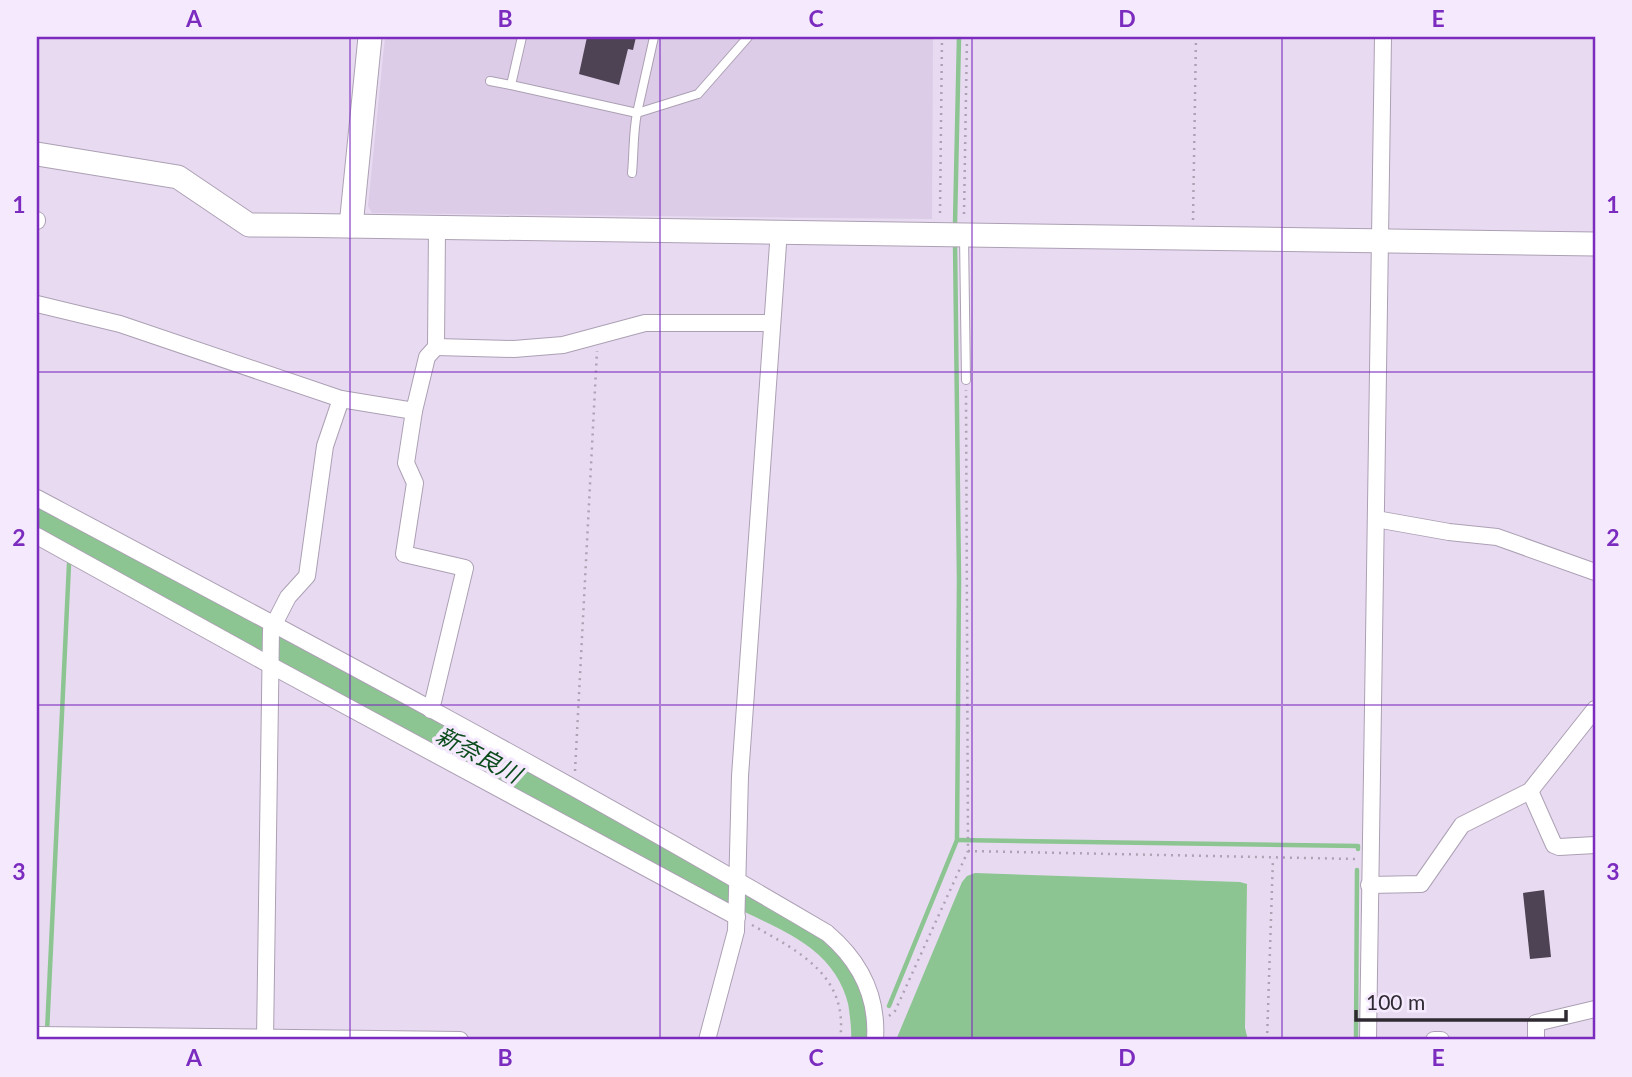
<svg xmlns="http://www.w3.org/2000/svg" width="1632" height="1077" font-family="Lato,'Noto Sans JP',sans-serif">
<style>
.built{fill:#dccce7}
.water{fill:#8cc591}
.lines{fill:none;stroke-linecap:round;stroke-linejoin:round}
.stream{stroke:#8cc591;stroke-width:4.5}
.river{stroke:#8cc591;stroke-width:24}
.building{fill:#4d4354}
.lane-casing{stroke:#aca0b4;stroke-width:10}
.street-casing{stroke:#aca0b4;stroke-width:18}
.secondary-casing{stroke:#aca0b4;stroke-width:25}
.path{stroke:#aca2b3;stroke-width:2.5;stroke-dasharray:2 5;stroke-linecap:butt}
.lane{stroke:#fff;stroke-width:8}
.street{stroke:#fff;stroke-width:16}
.secondary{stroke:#fff;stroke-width:23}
.grid{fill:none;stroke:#7b2cbf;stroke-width:2;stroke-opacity:0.55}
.labels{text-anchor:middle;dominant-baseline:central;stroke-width:7;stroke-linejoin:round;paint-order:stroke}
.water-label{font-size:23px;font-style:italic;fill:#0b4b1b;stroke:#f5e9fe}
.neatline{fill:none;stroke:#7b2cbf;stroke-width:2.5}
.grid-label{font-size:23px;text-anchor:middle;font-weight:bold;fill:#7b2cbf}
</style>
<rect width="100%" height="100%" fill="#e8dbf1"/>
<!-- built -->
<path class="built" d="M385 37H933L932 219 372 213 368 206Z"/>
<!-- water -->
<path class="water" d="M975 873 1240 882 1247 884 1245 1028 1248 1040H896L962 882 967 876Z"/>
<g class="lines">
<!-- stream -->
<g class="stream">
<path d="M955 224 959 37"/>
<path d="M957 840 1358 846V849"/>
<path d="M889 1006 957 840 959 580 955 241"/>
<path d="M47 1032 69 564"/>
<path d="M1356 1040 1357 870"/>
</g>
<!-- river -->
<path class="river" d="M37 516 728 891C783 918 844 936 860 1002 862 1015 864 1028 863 1040"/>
</g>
<!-- building -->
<g class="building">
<path d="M587 37H636L633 50 628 49 619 85 579 74Z"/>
<path d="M1544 890 1551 957 1530 959 1523 893Z"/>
</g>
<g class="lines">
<!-- lane casing -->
<g class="lane-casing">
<g id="lane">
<path d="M522 37 511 85 637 113 654 37"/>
<path d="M490 81 511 85"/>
<path d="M632 173C634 152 633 133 637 113L698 94 748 37"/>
<path d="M964 236 966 380"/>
</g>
</g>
<!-- street casing -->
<g class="street-casing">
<g id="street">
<path d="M37 220V221"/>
<path d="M37 304 120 324 341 399 414 411 427 357 436 347 437 228"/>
<path d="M436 347 514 349 563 345 645 323H772"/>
<path d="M414 411 406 463 415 483 404 554 465 568 431 710"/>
<path d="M37 498C302 639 568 780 827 933 860 961 878 996 875 1040"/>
<path d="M1376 519 1449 532 1497 537 1595 572"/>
<path d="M37 536 270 665 737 917"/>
<path d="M1530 791 1554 845 1559 847 1595 845"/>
<path d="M1369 885 1421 884 1462 825 1530 791 1595 709"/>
<path d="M37 1035 460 1040"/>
<path d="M265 1040 271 630 288 597 307 576 325 446 341 399"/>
<path d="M707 1040 736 931 740 776 779 230"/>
<path d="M1368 1040 1383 37"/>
<path d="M1434 1040H1441"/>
<path d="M1536 1040V1023L1595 1009"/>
</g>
</g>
<!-- secondary casing -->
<g class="secondary-casing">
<g id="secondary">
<path d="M37 154 178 177 249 225C698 228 1147 236 1595 244"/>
<path d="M351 226 370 37"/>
</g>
</g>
<!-- path -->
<g class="path">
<path d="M940 213 942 37"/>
<path d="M964 214 967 37"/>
<path d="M1193 220 1196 37"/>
<path d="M575 771 597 351"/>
<path d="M968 851 1356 859"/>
<path d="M752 925C800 952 849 976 840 1040"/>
<path d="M889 1016 895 1011 968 851 966 390"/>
<path d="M1267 1040 1273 858"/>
</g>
<!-- lane -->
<use href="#lane" class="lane"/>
<!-- street -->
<use href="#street" class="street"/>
<!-- secondary -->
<use href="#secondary" class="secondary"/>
</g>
<!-- grid -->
<path class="grid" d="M350 37V1040M660 37V1040M972 37V1040M1282 37V1040M37 372H1595M37 705H1595"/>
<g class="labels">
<!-- water labels -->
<g class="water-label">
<text transform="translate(479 754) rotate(28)">新奈良川</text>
</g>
</g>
<!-- border -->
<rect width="1632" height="1077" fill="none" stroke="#f5e9fe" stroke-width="77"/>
<!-- scale -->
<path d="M1356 1010v10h210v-10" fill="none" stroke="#2f2a32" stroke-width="3.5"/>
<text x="1366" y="1010" font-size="21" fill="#2f2a32" stroke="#f5e9fe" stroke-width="5" paint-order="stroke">100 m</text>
<rect x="38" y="38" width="1556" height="1000" class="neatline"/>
<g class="grid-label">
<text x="194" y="27">A</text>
<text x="505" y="27">B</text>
<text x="816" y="27">C</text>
<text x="1127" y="27">D</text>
<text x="1438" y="27">E</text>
<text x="19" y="213">1</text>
<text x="1613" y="213">1</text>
<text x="19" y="546">2</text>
<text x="1613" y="546">2</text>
<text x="19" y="880">3</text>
<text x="1613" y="880">3</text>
<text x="194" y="1066">A</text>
<text x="505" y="1066">B</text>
<text x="816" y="1066">C</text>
<text x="1127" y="1066">D</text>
<text x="1438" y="1066">E</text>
</g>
</svg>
